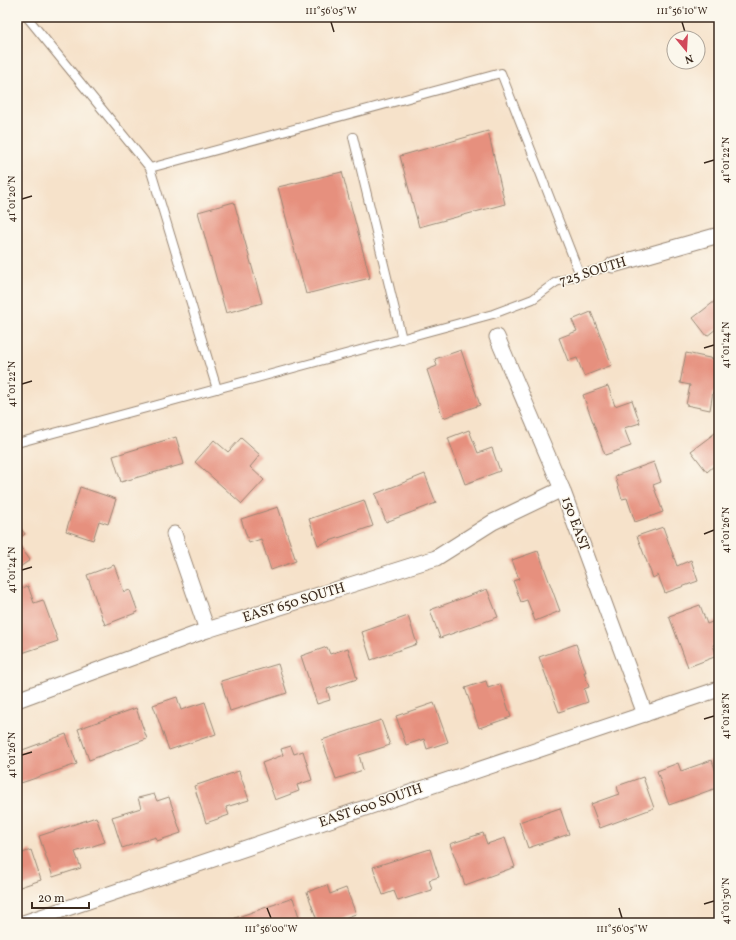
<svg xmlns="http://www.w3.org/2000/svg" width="736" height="940" font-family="Vollkorn,serif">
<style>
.building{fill:#e6907e}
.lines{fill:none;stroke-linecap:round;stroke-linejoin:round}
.lane-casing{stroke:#988674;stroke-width:10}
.street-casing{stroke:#988674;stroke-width:17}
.lane{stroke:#fff;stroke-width:8}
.street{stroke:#fff;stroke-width:15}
.ticks{fill:none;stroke:#3b2a1e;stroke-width:1.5}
.labels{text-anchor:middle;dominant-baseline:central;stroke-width:3;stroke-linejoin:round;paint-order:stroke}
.street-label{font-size:14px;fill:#3b2a1e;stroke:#fbf7ec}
.neatline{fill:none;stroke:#3b2a1e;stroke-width:1.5}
.ticks-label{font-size:10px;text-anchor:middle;fill:#3b2a1e}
</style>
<rect width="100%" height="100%" fill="#fbf7ec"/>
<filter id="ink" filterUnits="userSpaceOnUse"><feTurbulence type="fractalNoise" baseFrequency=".025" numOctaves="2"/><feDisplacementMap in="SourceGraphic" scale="8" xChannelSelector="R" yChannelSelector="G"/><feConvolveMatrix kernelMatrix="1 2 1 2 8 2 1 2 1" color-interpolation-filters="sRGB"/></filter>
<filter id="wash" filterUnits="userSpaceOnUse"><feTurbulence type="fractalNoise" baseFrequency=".012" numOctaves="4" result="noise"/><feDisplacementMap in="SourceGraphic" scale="16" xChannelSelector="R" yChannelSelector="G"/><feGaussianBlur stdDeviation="0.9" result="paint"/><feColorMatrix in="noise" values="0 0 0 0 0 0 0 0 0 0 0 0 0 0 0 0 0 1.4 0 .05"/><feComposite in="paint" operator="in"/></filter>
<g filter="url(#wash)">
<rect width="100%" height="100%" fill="#f6e2ca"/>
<g id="blocks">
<!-- building -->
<g class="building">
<path d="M488 131 505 204 419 227 400 156Z"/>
<path d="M342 172 370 278 306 294 278 187Z"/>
<path d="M234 202 262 303 226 313 198 212Z"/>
<path d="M719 298V332L716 329 707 336 693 318Z"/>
<path d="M591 312 612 365 584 376 577 358 568 361 559 338 577 331 572 320Z"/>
<path d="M461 350 480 405 443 418 427 370 437 366 435 359Z"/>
<path d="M686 353 719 360V393L713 392 710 410 686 405 690 385 680 383Z"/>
<path d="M608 386 615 406 632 400 640 423 624 428 631 446 605 455 583 395Z"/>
<path d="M469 430 478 453 492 448 500 471 465 484 448 438Z"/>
<path d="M719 430V470L715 465 707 472 691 451Z"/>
<path d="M176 437 184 464 121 482 113 456Z"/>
<path d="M241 438 260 455 250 467 264 480 242 504 195 462 214 440 228 452Z"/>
<path d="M654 462 661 482 653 485 663 512 635 522 627 498 622 499 615 476Z"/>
<path d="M425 474 436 503 386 522 375 494Z"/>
<path d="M80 487 116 499 108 524 99 521 93 540 66 531Z"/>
<path d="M364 500 373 526 318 545 309 519Z"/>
<path d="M278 507 296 561 271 570 261 539 249 543 241 519Z"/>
<path d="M17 523 25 534 17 540Z"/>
<path d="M663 527 677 566 691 560 698 581 665 593 658 575 653 578 637 536Z"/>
<path d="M17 542 30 560 17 569Z"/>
<path d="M538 551 560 611 535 621 527 600 521 602 513 581 519 579 512 560Z"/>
<path d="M114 565 124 592 130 590 138 612 105 625 87 575Z"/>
<path d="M28 586 34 603 43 600 58 641 22 653 17 638V590Z"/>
<path d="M487 589 498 617 440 638 430 610Z"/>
<path d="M700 605 707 624 717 620 719 625V642L713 645 717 656 688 667 669 616Z"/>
<path d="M408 616 417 644 371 660 362 632Z"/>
<path d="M576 644 586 672H584L589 687 584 689 588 702 559 712 539 657Z"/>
<path d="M327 647 330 654 348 648 357 679 327 689 330 700 317 704 301 656Z"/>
<path d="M278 664 287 693 230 711 221 681Z"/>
<path d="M486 681 488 688 500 684 511 717 479 728 465 688Z"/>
<path d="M177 697 181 710 205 702 216 734 169 750 153 705Z"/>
<path d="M434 703 448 742 427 749 424 739 406 745 396 716Z"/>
<path d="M136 708 147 739 89 760 78 729Z"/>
<path d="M381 720 390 745 359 755 363 770 336 779 322 740Z"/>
<path d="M66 734 77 764 21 783 17 773V752Z"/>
<path d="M291 746 294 754 303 751 312 780 297 785 299 791 275 800 262 763 283 755 281 749Z"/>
<path d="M712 760 719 781V787L669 805 657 771 678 763 681 771Z"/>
<path d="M239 771 249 800 226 807 229 815 206 823 194 786Z"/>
<path d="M643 777 654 808 600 828 591 804 619 794 617 786Z"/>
<path d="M154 794 157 801 169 797 181 833 157 841 156 837 122 848 112 817 141 808 138 798Z"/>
<path d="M560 808 569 834 528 848 519 822Z"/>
<path d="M96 817 105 842 75 852 81 868 53 877 39 836Z"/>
<path d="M483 833 487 844 505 838 515 867 465 885 450 844Z"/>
<path d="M430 849 439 877 429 880 432 890 398 901 394 891 383 895 373 867Z"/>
<path d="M31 850 41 880 17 888V855Z"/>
<path d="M327 885 330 894 346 888 356 914 330 923H318L307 892Z"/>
<path d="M293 898 301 923H237L235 918Z"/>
</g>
</g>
</g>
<g filter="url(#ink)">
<use href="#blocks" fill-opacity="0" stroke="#988674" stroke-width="1"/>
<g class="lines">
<!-- lane casing -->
<g class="lane-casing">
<g id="lane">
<path d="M27 17 150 168 217 389"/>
<path d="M353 137 402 339"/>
<path d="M150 168 501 73 580 275"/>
<path d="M17 443 493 314 533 299 556 282 613 265"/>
</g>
</g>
<!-- street casing -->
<g class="street-casing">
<g id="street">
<path d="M613 265 719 235"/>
<path d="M497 337 562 489 645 714"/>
<path d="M174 534 207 630"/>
<path d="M17 700 207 630 436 558 493 522 562 489"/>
<path d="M23 923 719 689"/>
</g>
</g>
<!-- lane -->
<use href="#lane" class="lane"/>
<!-- street -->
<use href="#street" class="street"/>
</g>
</g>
<!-- ticks -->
<path class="ticks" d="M331 22 334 32M682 22 685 32M704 163 714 160M22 199 32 196M704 348 714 345M22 384 32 381M704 534 714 530M22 570 32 567M704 719 714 716M22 755 32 752M704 904 714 901M267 908 271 918M619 908 622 918"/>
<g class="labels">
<!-- street labels -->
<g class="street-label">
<text transform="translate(593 272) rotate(-17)">725 SOUTH</text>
<text transform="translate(575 524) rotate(70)">150 EAST</text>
<text transform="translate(294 603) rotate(-17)">EAST 650 SOUTH</text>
<text transform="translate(371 806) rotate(-19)">EAST 600 SOUTH</text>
</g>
</g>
<!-- margin -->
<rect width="736" height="940" fill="none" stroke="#fbf7ec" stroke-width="44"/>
<!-- north arrow -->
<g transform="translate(686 50) rotate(162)"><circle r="19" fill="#fbf7ec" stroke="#aea59a"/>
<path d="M0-3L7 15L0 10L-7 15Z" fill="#d1495b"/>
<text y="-6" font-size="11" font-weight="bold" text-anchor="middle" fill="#3b2a1e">N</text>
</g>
<!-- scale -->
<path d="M32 902v6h57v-6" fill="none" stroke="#3b2a1e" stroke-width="2"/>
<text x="38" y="902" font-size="12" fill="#3b2a1e" stroke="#fbf7ec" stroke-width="3" paint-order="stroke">20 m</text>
<rect x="22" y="22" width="692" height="896" class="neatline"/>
<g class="ticks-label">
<text x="331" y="14">111°56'05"W</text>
<text x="682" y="14">111°56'10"W</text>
<text transform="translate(725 160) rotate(-90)" y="4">41°01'22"N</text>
<text transform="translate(11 199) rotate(-90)" y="4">41°01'20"N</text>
<text transform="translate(725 345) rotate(-90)" y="4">41°01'24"N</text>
<text transform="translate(11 384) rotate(-90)" y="4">41°01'22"N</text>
<text transform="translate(725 530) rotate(-90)" y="4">41°01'26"N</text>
<text transform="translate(11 570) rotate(-90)" y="4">41°01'24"N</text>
<text transform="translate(725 716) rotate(-90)" y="4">41°01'28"N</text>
<text transform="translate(11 755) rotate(-90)" y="4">41°01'26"N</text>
<text transform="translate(725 901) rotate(-90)" y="4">41°01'30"N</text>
<text x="271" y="932">111°56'00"W</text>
<text x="622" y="932">111°56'05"W</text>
</g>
</svg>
